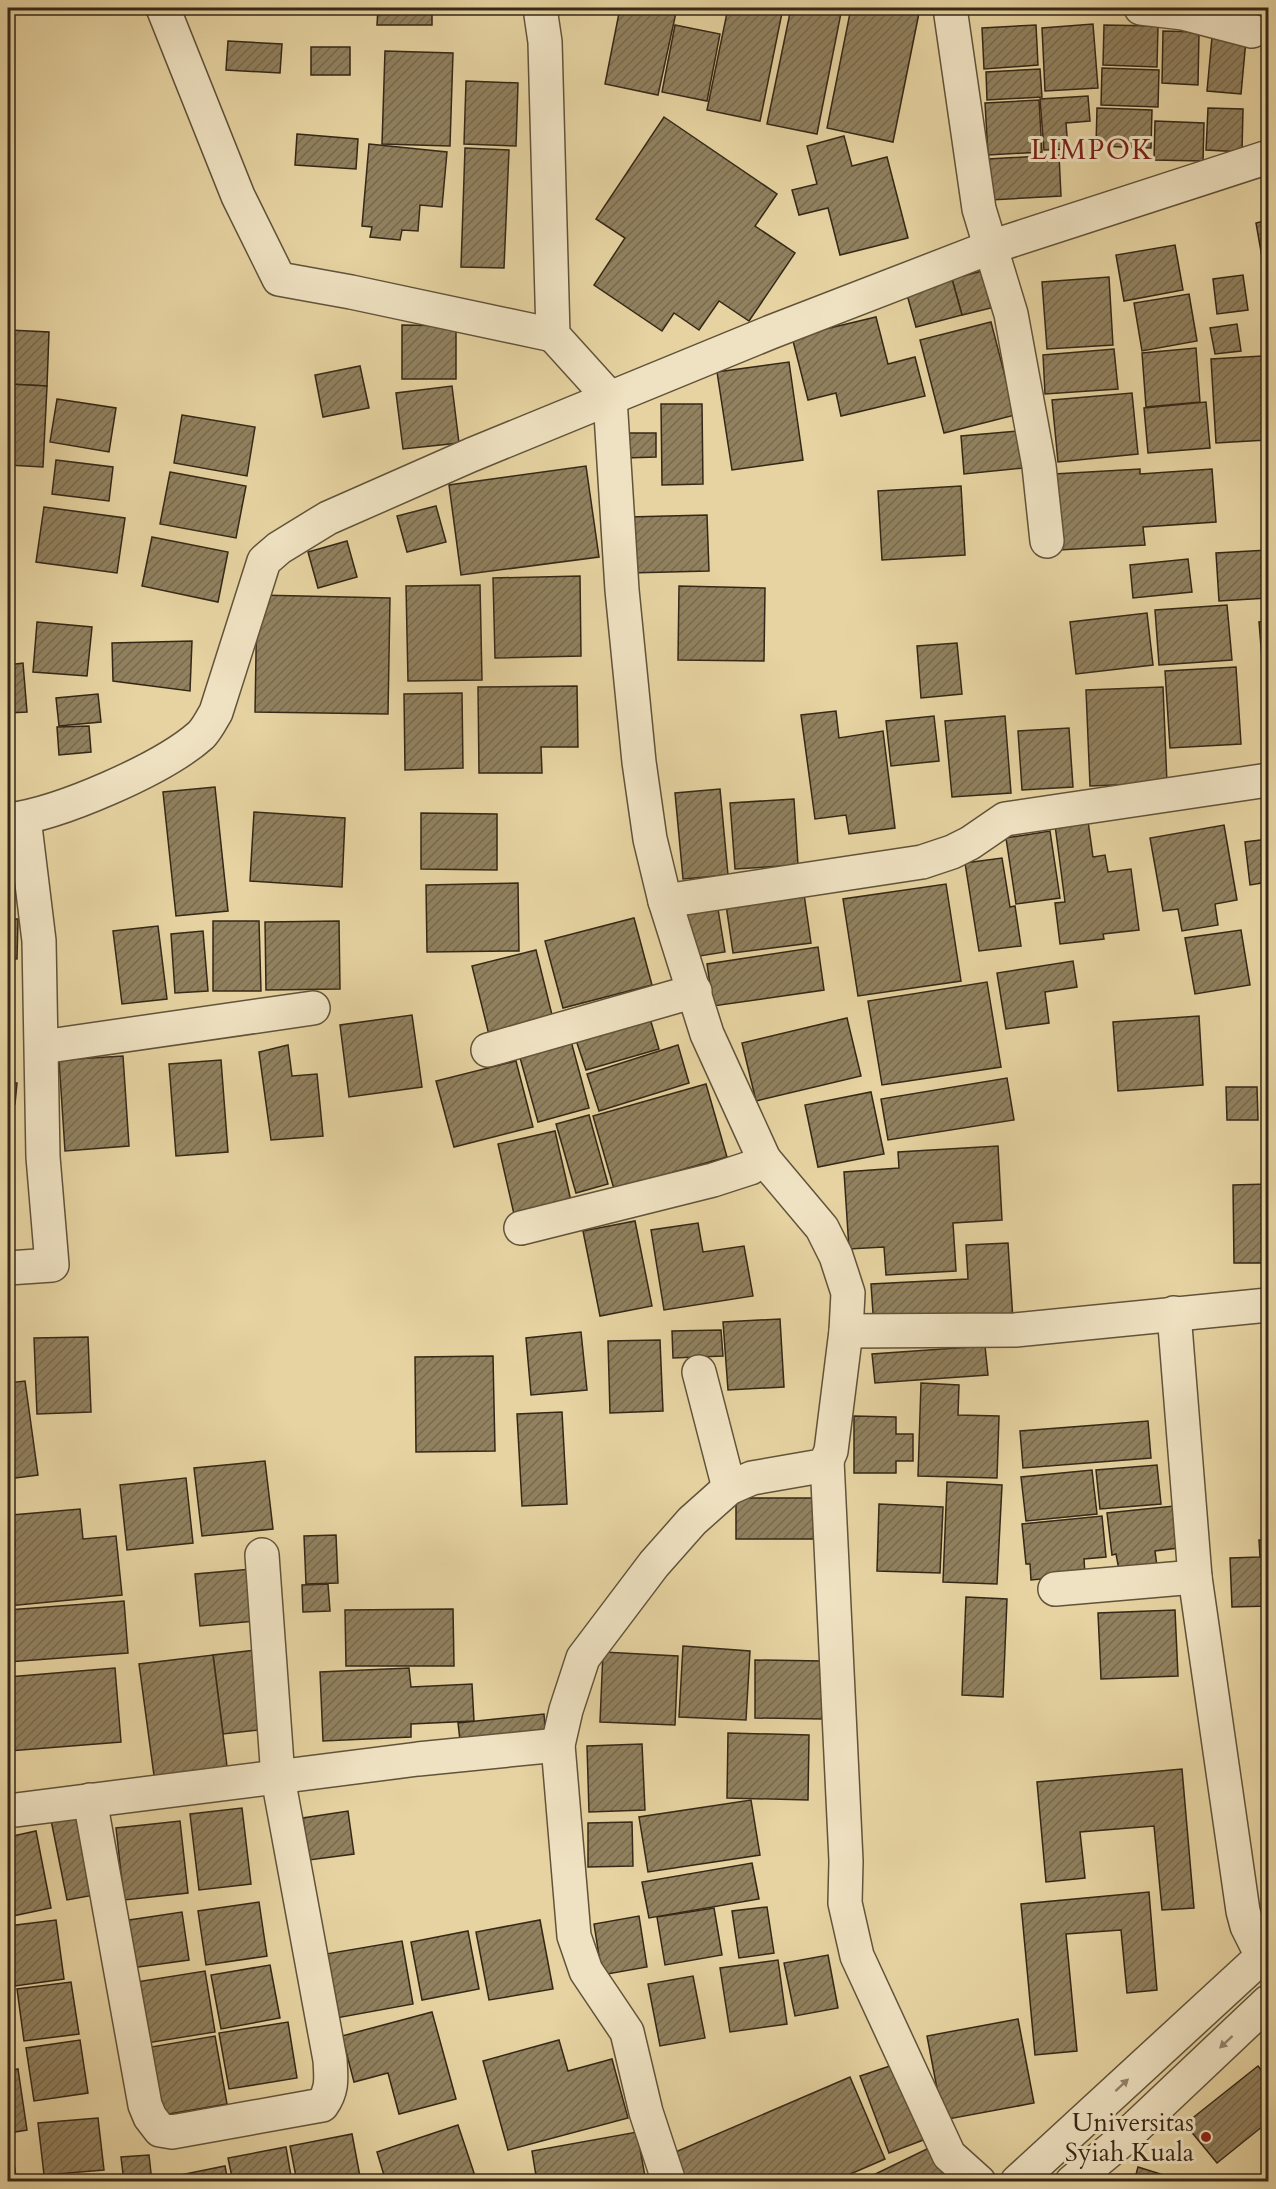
<svg xmlns="http://www.w3.org/2000/svg" width="1276" height="2189" font-family="Cardo,serif">
<style>
.building{fill:url(#building-hatch);stroke:#352817;stroke-width:1.5}
.lines{fill:none;stroke-linecap:round;stroke-linejoin:round}
.minor-casing{stroke:#61533a;stroke-width:36}
.minor{stroke:#efe2c2;stroke-width:33}
.oneway{fill:#92856c}
.poi-dot{fill:#8f2418;stroke:#efe2c2;stroke-width:2}
.labels{text-anchor:middle;dominant-baseline:central;stroke-width:6;stroke-linejoin:round;paint-order:stroke}
.poi-label{font-size:26px;fill:#352817;stroke:#efe2c2;text-anchor:end}
.quarter-label{font-size:28px;letter-spacing:1.5px;fill:#7a1f14;stroke:#efe2c2}
</style>
<defs>
<pattern id="building-hatch" width="6" height="6" patternUnits="userSpaceOnUse" patternTransform="scale(1.5)"><rect width="6" height="6" fill="#91815f"/><path d="M-1 1l2-2M0 6l6-6M5 7l2-2" fill="none" stroke="#776a4d"/></pattern>
</defs>
<rect width="100%" height="100%" fill="#e6d3a1"/>
<filter id="stains"><feTurbulence type="fractalNoise" baseFrequency=".00333" numOctaves="4"/><feColorMatrix values="0 0 0 0 .2 0 0 0 0 .09 0 0 0 0 .02 0 0 0 .5 -.17"/></filter>
<radialGradient id="worn" r=".72"><stop offset=".6" stop-color="#630" stop-opacity="0"/><stop offset="1" stop-color="#630" stop-opacity=".3"/></radialGradient>
<!-- building -->
<g class="building">
<path d="M378 8H432V25H377Z"/>
<path d="M433 8H493L492 13 433 12Z"/>
<path d="M620 8H677L658 95 605 84Z"/>
<path d="M728 8H783L760 121 707 110Z"/>
<path d="M791 8H842L817 134 767 124Z"/>
<path d="M851 8H893L919 13 893 142 827 128Z"/>
<path d="M1093 24 1098 88 1045 91 1042 28Z"/>
<path d="M675 25 720 34 707 101 662 92Z"/>
<path d="M1036 25 1038 65 984 69 982 28Z"/>
<path d="M1104 25 1158 26 1157 67 1103 65Z"/>
<path d="M1163 31 1199 32 1198 85 1162 83Z"/>
<path d="M1212 37 1246 40 1241 94 1207 91Z"/>
<path d="M228 41 282 44 280 73 226 70Z"/>
<rect x="311" y="47" width="39" height="28"/>
<path d="M385 51 453 53 450 146 382 144Z"/>
<path d="M1102 68 1159 70 1158 107 1101 105Z"/>
<path d="M1040 69 1042 97 987 100 986 72Z"/>
<path d="M466 81 518 83 516 146 464 144Z"/>
<path d="M1088 96 1090 121 1066 123 1068 149 1044 150 1040 99Z"/>
<path d="M1039 100 1042 152 988 155 985 103Z"/>
<path d="M1097 108 1152 110 1151 148 1096 146Z"/>
<path d="M1208 108 1243 109 1242 152 1206 150Z"/>
<path d="M664 117 777 194 755 226 795 253 749 321 719 301 699 330 674 313 662 331 594 285 625 238 596 219Z"/>
<path d="M1155 121 1204 123 1203 161 1154 160Z"/>
<path d="M297 134 358 139 356 169 295 165Z"/>
<path d="M844 136 852 166 887 157 908 238 840 255 828 208 799 215 792 190 817 184 807 146Z"/>
<path d="M369 144 447 152 442 207 420 205 418 231 402 230 400 240 370 237 372 227 362 226Z"/>
<path d="M465 148 509 150 504 268 461 267Z"/>
<path d="M1059 155 1061 196 990 200 988 159Z"/>
<path d="M1268 220V286H1267L1256 223Z"/>
<path d="M1175 245 1183 290 1124 301 1116 255Z"/>
<path d="M982 271 991 308 962 315 952 279Z"/>
<path d="M1243 275 1248 310 1217 314 1213 279Z"/>
<path d="M1109 277 1113 345 1047 349 1042 282Z"/>
<path d="M952 279 962 315 916 327 906 291Z"/>
<path d="M1189 294 1197 341 1142 351 1134 303Z"/>
<path d="M876 317 888 364 915 357 925 396 841 416 836 393 808 400 792 337Z"/>
<path d="M991 322 1015 415 944 433 920 340Z"/>
<path d="M1237 324 1241 351 1215 354 1210 328Z"/>
<path d="M402 325 456 326V379H402Z"/>
<path d="M9 330 49 332 47 386 8 384Z"/>
<path d="M1196 348 1200 402 1146 407 1142 353Z"/>
<path d="M1114 349 1118 389 1045 394 1043 355Z"/>
<path d="M1262 356 1267 440 1216 443 1211 359Z"/>
<path d="M789 362 803 460 732 470 717 372Z"/>
<path d="M360 366 369 408 323 417 315 375Z"/>
<path d="M8 384 47 386 43 467 8 465Z"/>
<path d="M452 386 459 443 403 449 396 393Z"/>
<path d="M1132 393 1138 454 1058 462 1052 400Z"/>
<path d="M57 399 116 408 109 452 50 442Z"/>
<path d="M1206 402 1210 448 1148 453 1144 408Z"/>
<path d="M661 404H702L703 484 662 485Z"/>
<path d="M182 415 255 427 247 476 174 463Z"/>
<path d="M1019 431 1023 468 964 474 961 436Z"/>
<path d="M624 433H656V457L625 458Z"/>
<path d="M56 460 113 467 109 501 52 494Z"/>
<path d="M586 466 599 557 461 575 449 485Z"/>
<path d="M1140 469V474L1212 469 1216 522 1143 527 1145 545 1059 550 1054 474Z"/>
<path d="M170 472 246 486 236 538 160 524Z"/>
<path d="M961 486 965 555 882 560 878 491Z"/>
<path d="M436 506 446 542 407 552 397 516Z"/>
<path d="M44 507 125 518 117 573 36 562Z"/>
<path d="M707 515 709 571 629 573 628 517Z"/>
<path d="M152 537 228 552 218 602 142 586Z"/>
<path d="M347 541 357 577 318 588 308 552Z"/>
<path d="M1268 550V598L1219 601 1216 553Z"/>
<path d="M1188 559 1192 592 1133 598 1130 565Z"/>
<path d="M580 576 581 656 495 658 493 578Z"/>
<path d="M480 585 482 680 408 681 406 586Z"/>
<path d="M679 586 765 588 764 661 678 660Z"/>
<path d="M257 595 390 598 388 714 255 712Z"/>
<path d="M1227 605 1232 660 1159 665 1155 610Z"/>
<path d="M1147 613 1153 665 1076 674 1070 622Z"/>
<path d="M8 619H12L14 657 8 658Z"/>
<path d="M1268 621V672H1263L1259 622Z"/>
<path d="M37 622 92 627 87 676 33 672Z"/>
<path d="M192 641 190 691 113 681 112 643Z"/>
<path d="M957 643 962 694 921 698 917 646Z"/>
<path d="M23 663 27 712 8 713V665Z"/>
<path d="M1236 667 1241 744 1170 748 1165 671Z"/>
<path d="M577 686 578 747H541L542 773H479L478 687Z"/>
<path d="M1163 687 1167 783 1090 786 1086 690Z"/>
<path d="M462 693 463 768 405 770 404 694Z"/>
<path d="M98 694 101 722 59 726 56 698Z"/>
<path d="M836 711 839 738 883 731 895 828 849 834 846 815 815 819 801 715Z"/>
<path d="M934 716 939 761 891 766 886 721Z"/>
<path d="M1005 716 1011 793 952 797 945 721Z"/>
<path d="M89 726 91 752 59 755 57 727Z"/>
<path d="M1069 728 1073 787 1022 790 1018 731Z"/>
<path d="M215 787 228 911 176 916 163 792Z"/>
<path d="M720 789 728 875 683 879 675 793Z"/>
<path d="M794 799 798 865 735 869 730 803Z"/>
<path d="M254 812 345 818 342 887 250 881Z"/>
<path d="M421 813 497 814V870L421 869Z"/>
<path d="M1088 821 1093 857 1105 855 1108 872 1131 869 1139 930 1103 934 1104 939 1060 944 1055 903 1065 902 1055 825Z"/>
<path d="M1224 825 1237 900 1215 904 1218 925 1182 931 1178 909 1163 911 1150 838Z"/>
<path d="M1050 831 1060 898 1016 904 1006 838Z"/>
<path d="M1268 839V882L1250 885 1245 842Z"/>
<path d="M1002 858 1010 907 1015 906 1021 946 979 951 965 863Z"/>
<path d="M518 883 519 951 427 952 426 885Z"/>
<path d="M946 884 961 981 858 996 843 899Z"/>
<path d="M804 894 811 943 733 953 726 905Z"/>
<path d="M718 909 725 952 687 958 679 915Z"/>
<path d="M634 918 652 985 563 1008 545 941Z"/>
<path d="M8 919H18L17 959 8 958Z"/>
<path d="M213 921H259L261 991H213Z"/>
<path d="M339 921 340 989 266 990 265 922Z"/>
<path d="M158 926 167 999 122 1004 113 931Z"/>
<path d="M1241 930 1250 985 1195 994 1185 938Z"/>
<path d="M203 931 208 991 175 993 171 934Z"/>
<path d="M818 947 824 990 713 1006 707 964Z"/>
<path d="M536 950 554 1023 490 1039 472 966Z"/>
<path d="M1073 961 1077 987 1045 992 1049 1023 1006 1029 997 973Z"/>
<path d="M987 982 1001 1067 882 1085 868 1001Z"/>
<path d="M412 1015 422 1087 349 1097 340 1025Z"/>
<path d="M649 1015 659 1049 586 1070 575 1037Z"/>
<path d="M1199 1016 1203 1085 1118 1091 1113 1022Z"/>
<path d="M847 1018 861 1076 756 1101 742 1043Z"/>
<path d="M571 1041 589 1108 538 1122 519 1054Z"/>
<path d="M288 1045 292 1076 317 1074 323 1136 271 1140 259 1052Z"/>
<path d="M678 1045 689 1083 599 1111 587 1074Z"/>
<path d="M123 1056 129 1146 65 1151 59 1060Z"/>
<path d="M221 1060 228 1152 176 1156 169 1064Z"/>
<path d="M516 1061 533 1127 454 1147 436 1081Z"/>
<path d="M1007 1078 1014 1120 888 1140 881 1099Z"/>
<path d="M8 1083H17L15 1104H8Z"/>
<path d="M706 1084 727 1157 614 1189 593 1116Z"/>
<path d="M1226 1087H1257L1258 1120H1227Z"/>
<path d="M871 1092 884 1154 818 1167 805 1105Z"/>
<path d="M589 1115 608 1184 576 1193 556 1124Z"/>
<path d="M555 1131 571 1201 514 1214 498 1144Z"/>
<path d="M998 1146 1002 1220 953 1223 956 1271 886 1275 884 1247 849 1249 844 1172 899 1168 898 1152Z"/>
<path d="M1268 1184V1263H1234L1233 1185Z"/>
<path d="M635 1221 652 1306 600 1316 583 1231Z"/>
<path d="M698 1223 703 1252 744 1246 753 1296 664 1310 651 1230Z"/>
<path d="M1008 1243 1013 1320 874 1328 871 1284 968 1279 966 1245Z"/>
<path d="M780 1319 784 1387 728 1390 723 1322Z"/>
<path d="M721 1330 723 1356 673 1358 672 1331Z"/>
<path d="M581 1332 587 1390 531 1395 526 1338Z"/>
<path d="M88 1337 91 1412 37 1414 34 1338Z"/>
<path d="M660 1340 663 1411 610 1413 608 1341Z"/>
<path d="M985 1346 988 1375 875 1383 872 1354Z"/>
<path d="M493 1356 495 1451 416 1452 415 1357Z"/>
<path d="M8 1376V1383L25 1381 38 1475 8 1479Z"/>
<path d="M921 1383 959 1385 958 1415 999 1416 997 1478 918 1476Z"/>
<path d="M562 1412 567 1504 522 1506 517 1414Z"/>
<path d="M854 1416 896 1417V1434H913V1461H896V1473H854Z"/>
<path d="M1148 1421 1151 1458 1023 1468 1020 1431Z"/>
<path d="M265 1461 273 1529 202 1536 194 1468Z"/>
<path d="M1157 1465 1161 1504 1100 1509 1096 1470Z"/>
<path d="M1092 1470 1097 1514 1026 1521 1021 1477Z"/>
<path d="M186 1478 193 1543 127 1550 120 1485Z"/>
<path d="M947 1482 1002 1485 997 1584 943 1582Z"/>
<rect x="736" y="1498" width="81" height="41"/>
<path d="M879 1504 943 1507 940 1573 877 1571Z"/>
<path d="M1174 1506 1178 1548 1155 1551 1157 1566 1119 1570 1116 1554 1112 1555 1107 1513Z"/>
<path d="M80 1509 83 1539 116 1536 122 1595 8 1606V1546H15L12 1515Z"/>
<path d="M1102 1516 1106 1557 1084 1559 1085 1575 1031 1580 1030 1564H1026L1022 1524Z"/>
<path d="M336 1535 338 1583 306 1584 304 1536Z"/>
<path d="M1259 1540H1268V1606L1232 1607 1230 1558 1260 1557Z"/>
<path d="M252 1569 256 1621 200 1626 195 1574Z"/>
<path d="M328 1584 330 1611 303 1612 302 1585Z"/>
<path d="M966 1597 1007 1599 1003 1697 962 1695Z"/>
<path d="M124 1601 128 1653 8 1662V1610Z"/>
<path d="M453 1609 454 1666H346L345 1610Z"/>
<path d="M1175 1610 1178 1676 1101 1679 1098 1613Z"/>
<path d="M683 1646 750 1651 746 1720 679 1717Z"/>
<path d="M256 1650 266 1729 223 1734 213 1655Z"/>
<path d="M603 1652 678 1656 675 1725 600 1722Z"/>
<path d="M213 1655 228 1774 155 1783 139 1664Z"/>
<path d="M755 1660 823 1661 822 1719 755 1718Z"/>
<path d="M115 1668 121 1742 9 1751 8 1677Z"/>
<path d="M409 1668 411 1687 472 1684 474 1721 411 1724V1737L323 1741 320 1672Z"/>
<path d="M544 1714 546 1740 461 1749 458 1723Z"/>
<path d="M728 1733 809 1735 808 1800 727 1798Z"/>
<path d="M642 1744 645 1810 589 1812 587 1746Z"/>
<path d="M1182 1769 1194 1908 1162 1910 1154 1826 1080 1832 1085 1878 1046 1882 1037 1782Z"/>
<path d="M751 1800 760 1855 648 1872 639 1817Z"/>
<path d="M242 1808 251 1884 199 1890 190 1814Z"/>
<path d="M83 1809 100 1894 67 1900 50 1815Z"/>
<path d="M348 1811 354 1854 309 1860 303 1818Z"/>
<path d="M180 1821 188 1893 124 1900 116 1828Z"/>
<path d="M632 1822 633 1866 588 1867V1823Z"/>
<path d="M36 1831 51 1908 8 1917V1837Z"/>
<path d="M752 1863 759 1899 649 1918 642 1882Z"/>
<path d="M1149 1892 1157 1990 1127 1993 1121 1930 1066 1934 1077 2051 1035 2055 1021 1904Z"/>
<path d="M259 1902 267 1956 206 1965 198 1911Z"/>
<path d="M767 1907 774 1953 739 1958 732 1911Z"/>
<path d="M714 1908 722 1955 665 1965 657 1917Z"/>
<path d="M182 1912 189 1960 124 1969 116 1922Z"/>
<path d="M639 1916 647 1967 602 1975 594 1924Z"/>
<path d="M56 1920 64 1979 15 1986 8 1926Z"/>
<path d="M540 1920 553 1989 489 2000 476 1932Z"/>
<path d="M468 1931 479 1989 422 2000 411 1942Z"/>
<path d="M402 1941 413 2004 331 2019 320 1955Z"/>
<path d="M828 1955 838 2008 795 2016 784 1963Z"/>
<path d="M778 1960 787 2024 730 2032 720 1968Z"/>
<path d="M270 1965 280 2018 221 2029 211 1975Z"/>
<path d="M205 1971 215 2032 147 2043 136 1982Z"/>
<path d="M693 1976 705 2038 660 2046 648 1984Z"/>
<path d="M71 1982 79 2034 24 2041 17 1989Z"/>
<path d="M432 2012 456 2099 399 2114 388 2073 354 2082 342 2036Z"/>
<path d="M1018 2019 1034 2103 943 2120 927 2036Z"/>
<path d="M288 2022 297 2078 229 2089 219 2033Z"/>
<path d="M215 2036 227 2104 163 2115 151 2047Z"/>
<path d="M80 2040 88 2093 34 2101 26 2048Z"/>
<path d="M559 2040 568 2071 612 2059 628 2118 508 2150 483 2061Z"/>
<path d="M899 2063 926 2139 889 2153 860 2076Z"/>
<path d="M1258 2066 1268 2079V2122L1217 2163 1185 2124Z"/>
<path d="M18 2069 27 2130 8 2133V2071Z"/>
<path d="M850 2077 885 2159 832 2182H683L671 2154Z"/>
<path d="M98 2118 104 2170 44 2175 38 2123Z"/>
<path d="M458 2125 477 2182H386L377 2152Z"/>
<path d="M637 2132 646 2182H537L532 2151Z"/>
<path d="M352 2134 361 2182H297L290 2146Z"/>
<path d="M10 2141 17 2182H8V2142Z"/>
<path d="M933 2146 949 2182H859Z"/>
<path d="M286 2147 292 2182H233L228 2158Z"/>
<path d="M149 2155 152 2182H124L121 2157Z"/>
<path d="M225 2166 228 2182H165V2178Z"/>
<path d="M1138 2167 1186 2182H1134Z"/>
</g>
<g class="lines">
<!-- minor casing -->
<g class="minor-casing">
<g id="minor">
<path d="M163 8 238 196 279 279 351 292 553 335"/>
<path d="M540 8 545 42 553 335 610 398 622 590 639 762 650 839 665 901 707 1034 764 1159 822 1228 836 1256 848 1293 846 1331 831 1451 827 1460 821 1466 752 1478 729 1488 692 1521 654 1564 583 1658 566 1710 558 1745 574 1936 586 1971 627 2032 646 2112 669 2182"/>
<path d="M950 8 979 209 1011 314 1039 466 1047 541"/>
<path d="M1141 8 1183 13 1252 31"/>
<path d="M8 820C59 814 163 769 201 735 207 729 212 719 216 712L264 561 279 548 328 518 471 455 771 332 991 247 1268 157"/>
<path d="M665 901 922 862 952 852 970 843 1005 819 1268 780"/>
<path d="M42 1047 313 1008"/>
<path d="M488 1050 695 991"/>
<path d="M521 1228 713 1180 750 1168 764 1159"/>
<path d="M8 1268 52 1265 43 1157 39 941 24 818"/>
<path d="M1174 1313 1195 1577 1243 1911 1247 1926 1262 1956"/>
<path d="M846 1331 1015 1330 1268 1305"/>
<path d="M699 1372 729 1488"/>
<path d="M827 1460 846 1861 845 1903 857 1956 949 2155 979 2182"/>
<path d="M1055 1589 1195 1577"/>
<path d="M90 1800 145 2105 150 2117 160 2130 172 2132 322 2105C333 2090 331 2078 330 2060L278 1778 262 1555"/>
<path d="M8 1811 418 1759 558 1745"/>
<path d="M1017 2182 1268 1951"/>
<path d="M1072 2182 1121 2141 1268 2002"/>
</g>
</g>
<!-- minor -->
<use href="#minor" class="minor"/>
</g>
<!-- one-way arrows -->
<defs><path id="oneway-solid" d="M-6-.8H1V-3.2L6.5 0L1 3.2V.8H-6Z" transform="scale(1.5)"/></defs>
<g class="oneway">
<use href="#oneway-solid" transform="translate(1226 2042) rotate(137)"/>
<use href="#oneway-solid" transform="translate(1122 2085) rotate(-43)"/>
</g>
<!-- markers -->
<circle class="poi-dot" cx="1206" cy="2137" r="6"/>
<g class="labels">
<!-- poi labels -->
<g class="poi-label">
<text x="1194" y="2122">Universitas<tspan x="1194" dy="30">Syiah Kuala</tspan></text>
</g>
<!-- quarter labels -->
<g class="quarter-label">
<text x="1092" y="150">LIMPOK</text>
</g>
</g>
<!-- margin -->
<rect width="1276" height="2189" fill="none" stroke="#e6d3a1" stroke-width="30"/>
<rect x="9" y="9" width="1258" height="2171" fill="none" stroke="#352817" stroke-width="3"/>
<rect x="15" y="15" width="1246" height="2159" fill="none" stroke="#352817" stroke-width="1.5"/>
<rect width="100%" height="100%" filter="url(#stains)"/>
<rect width="100%" height="100%" fill="url(#worn)"/>
</svg>
